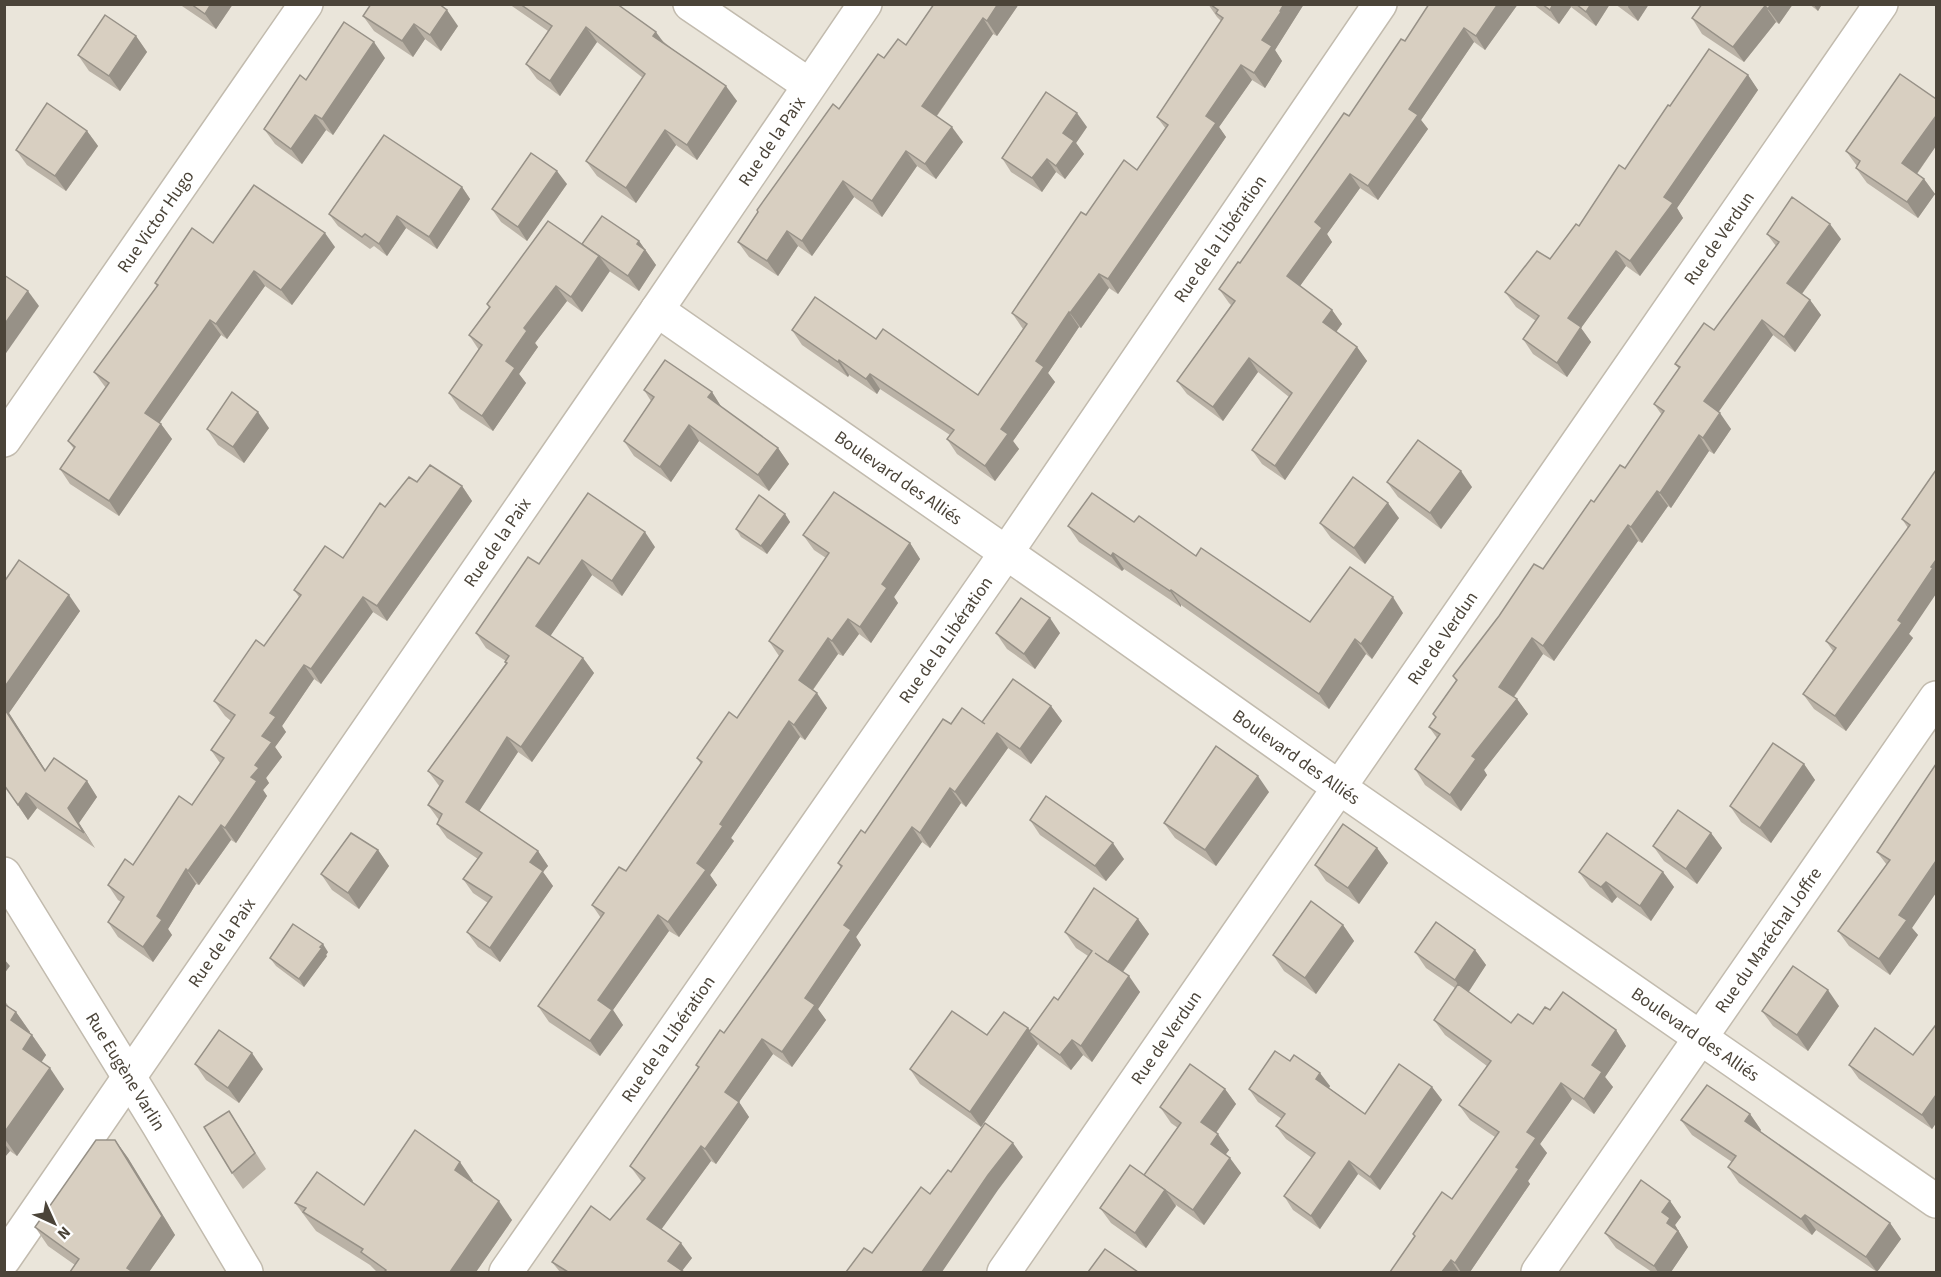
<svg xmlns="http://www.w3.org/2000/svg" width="1941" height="1277" font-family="'Source Sans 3',sans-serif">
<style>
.residential{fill:#eae5da}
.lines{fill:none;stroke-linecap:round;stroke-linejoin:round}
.minor-casing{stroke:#c2bbae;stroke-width:36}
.minor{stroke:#fff;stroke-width:33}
.wall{fill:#bab2a6}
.shaded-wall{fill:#979187}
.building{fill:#d8cfc1;stroke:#979187;stroke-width:1.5}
.labels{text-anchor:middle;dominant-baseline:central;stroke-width:5;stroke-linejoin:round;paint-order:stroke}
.street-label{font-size:18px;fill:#4b4439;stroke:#fff}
</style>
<rect width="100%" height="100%" fill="#f6f3ec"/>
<!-- residential -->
<rect class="residential" x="5" y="5" width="1931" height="1267"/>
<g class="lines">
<!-- minor casing -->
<g class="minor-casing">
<g id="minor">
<path d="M690 4 809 85"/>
<path id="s1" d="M657 310 1080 604 1340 788 1936 1201"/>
<path id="s2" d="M4 440 306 4"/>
<path id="s3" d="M4 874 158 1124 246 1272"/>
<path id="s4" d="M4 1259 657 310 865 4"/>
<path id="s5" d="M506 1272 1006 553 1380 4"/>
<path id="s6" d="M1004 1272 1881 4"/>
<path id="s7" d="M1538 1272 1936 698"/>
</g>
</g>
<!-- minor -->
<use href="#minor" class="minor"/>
</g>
<!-- wall -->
<g class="wall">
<path d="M179 4H233L216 29Z"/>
<path d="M509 4H617L737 101 697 160 676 145 636 203 597 176 586 161 643 78 597 42 560 96 537 79 526 64 548 31Z"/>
<path d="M934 4H1019L997 36 993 34 937 116 963 142 936 179 917 166 882 217 854 197 812 256 798 246 778 276 749 257 738 242 758 212 757 210 839 109 884 58 906 45Z"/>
<path d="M1208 4H1304L1275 50 1282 61 1265 88 1252 80 1219 127 1226 137 1118 294 1109 288 1081 328 1079 327 1048 373 1055 382 1013 441 1019 449 995 481 957 454 947 439 950 435 880 389 877 394 849 375 848 377 802 345 792 330 876 339 978 395 1023 329 1012 313 1086 215 1137 170 1166 129 1157 117 1221 21 1217 17Z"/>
<path d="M1518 4 1485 50 1474 42 1421 120 1428 129 1378 200 1360 188 1327 234 1332 242 1300 286 1332 310 1342 324 1336 332 1357 347 1367 361 1285 480 1262 464 1252 450 1289 397 1258 372 1223 421 1187 394 1177 381 1231 305 1229 303 1219 289 1240 263 1405 41Z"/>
<path d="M1533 4H1610L1596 26 1571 7 1559 24Z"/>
<path d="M1615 4H1649L1638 21Z"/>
<path d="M1702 4H1793L1779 24 1776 22 1744 62 1702 34 1692 18Z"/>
<path d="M1809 4H1822L1818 11Z"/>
<path d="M363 16 458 26 441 51 425 39 413 57 374 31Z"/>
<path d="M136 36 147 52 120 91 89 71 78 55Z"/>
<path d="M385 58 333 135 326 130 302 164 275 144 264 129 306 80Z"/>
<path d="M1748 75 1758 90 1677 208 1683 218 1640 276 1626 266 1581 328 1591 342 1567 377 1533 354 1523 339 1536 321 1516 307 1505 292 1550 259 1579 226 1625 169 1670 106Z"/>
<path d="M1936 99V146L1917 174 1924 179 1935 194 1918 218 1867 183 1856 168 1857 166 1846 151Z"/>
<path d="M1087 127 1076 143 1084 154 1065 179 1056 172 1042 192 1011 172 1002 158Z"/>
<path d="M87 131 98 146 66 191 27 165 16 150Z"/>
<path d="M567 184 527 241 501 222 492 209Z"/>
<path d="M462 187 470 199 437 249 406 228 387 256 374 246 370 249 338 226 329 214Z"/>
<path d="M1767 234 1841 239 1802 294 1810 300 1821 315 1795 352 1773 335 1718 412 1731 429 1714 454 1709 451 1671 508 1668 506 1642 543 1638 541 1554 661 1543 654 1514 697 1517 699 1528 714 1484 770 1487 775 1461 811 1425 785 1415 769 1437 738 1429 727 1436 718 1433 714 1456 681 1453 676 1543 569 1594 502 1625 468 1662 415 1654 404 1679 369 1675 364 1714 330 1776 246Z"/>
<path d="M639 241 656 265 639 291 609 271 582 312 567 301 535 343 538 347 519 374 526 383 493 431 460 409 449 393 479 350 469 335 489 307 487 304 582 244Z"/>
<path d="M213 243 335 247 292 305 265 286 227 339 221 335 159 423 161 424 172 439 119 516 70 484 60 469 74 449 68 441 106 388 94 372 157 287 155 283Z"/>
<path d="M644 390 712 392 722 408 778 448 789 464 769 491 699 441 671 482 634 456 624 441 651 401Z"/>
<path d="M269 428 244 463 218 445 207 429Z"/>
<path d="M1936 470 1909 634 1913 638 1846 731 1814 709 1803 694 1833 651 1826 641 1908 528 1902 519Z"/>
<path d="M417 482 462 486 472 501 387 621 373 612 321 684 314 679 282 726 286 732 275 747 282 757 266 778 269 783 263 790 267 796 236 843 231 840 199 885 196 884 168 929 172 935 153 962 118 937 108 922 121 902 118 900 108 885 133 865 192 805 220 763 211 750 231 721 225 716 214 701 264 646 299 597 294 590 343 558 385 507Z"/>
<path d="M1387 482 1472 487 1441 529 1398 497Z"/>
<path d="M785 514 790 522 767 554 741 537 736 529Z"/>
<path d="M1399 518 1365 564 1331 538 1320 523Z"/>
<path d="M1134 522 1196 556 1310 622 1403 613 1372 659 1366 654 1329 709 1181 605V607L1124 569 1122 571 1079 542 1068 526Z"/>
<path d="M803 535 910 543 920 559 894 597 898 603 871 643 859 634 843 656 838 654 813 690 827 708 805 740 800 737 731 838 734 841 710 875 717 885 679 937 669 931 613 1010 623 1025 600 1056 549 1022 538 1006 601 918 592 905 626 871 701 764 697 758 737 718 779 656 769 641 826 558 814 550Z"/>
<path d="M655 547 622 596 592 575 550 636 583 658 594 673 532 762 518 752 479 811 538 851 548 866 543 872 553 886 500 962 478 947 467 932 488 903 473 893 463 879 478 859 447 838 437 824 439 820 428 805 440 787 428 771 506 663V661L486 648 476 633 539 564Z"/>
<path d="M4 582 80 611 9 713 46 771 87 781 97 797 79 823 95 848 37 808 28 820 4 785Z"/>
<path d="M996 633H1060L1035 669 1007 649Z"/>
<path d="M1051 706 1062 721 1031 764 1008 748 966 807 961 803 930 848 922 842 856 937 861 945 818 1009 826 1020 792 1067 773 1054 739 1102 749 1117 716 1164 711 1161 661 1229 692 1258 682 1271 684 1272H560L552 1262 610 1220 642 1182 630 1166 698 1068 696 1065 724 1033 771 967 841 868 838 863 865 833 951 724 982 722Z"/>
<path d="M1804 764 1815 780 1771 843 1741 822 1730 806Z"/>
<path d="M1936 764 1912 928 1918 935 1890 975 1849 946 1838 931 1887 865 1877 852Z"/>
<path d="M1269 792 1216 866 1175 838 1164 823Z"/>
<path d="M1030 820 1124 859 1106 881 1040 835Z"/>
<path d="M1711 833 1722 848 1697 884 1664 861 1653 846Z"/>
<path d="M1377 848 1388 863 1359 904 1326 881 1315 865Z"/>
<path d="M378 850 389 866 359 909 332 890 321 874Z"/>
<path d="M1579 872H1663L1674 887 1651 921 1617 897 1612 903 1590 887Z"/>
<path d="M1138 919 1149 934 1123 972 1140 992 1092 1062 1083 1055 1071 1070 1040 1047 1038 1044 981 1127 920 1084 910 1069 987 1035 1028 1028 1030 1030 1058 1000 1088 956 1076 948 1065 932Z"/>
<path d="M1343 925 1354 941 1316 994 1284 971 1273 955Z"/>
<path d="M1475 950 1486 965 1468 992 1511 1023 1533 1024 1550 1010 1616 1030 1626 1046 1605 1077 1613 1087 1594 1114 1572 1099 1540 1144 1547 1153 1528 1181 1530 1184 1470 1272H1390L1415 1237 1413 1234 1452 1199 1495 1137 1470 1120 1459 1105 1487 1066 1445 1035 1434 1020 1455 988 1426 968 1415 952Z"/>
<path d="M328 952 326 955 327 956 304 987 276 966 270 958Z"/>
<path d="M4 1000 10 1008 16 1012 30 1032V1033L32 1035 46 1055 41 1062 64 1089 17 1156 10 1151 4 1158Z"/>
<path d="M1839 1006 1808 1051 1773 1026 1762 1011Z"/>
<path d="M1936 1027V1123L1932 1129 1859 1079 1849 1065 1913 1055Z"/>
<path d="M1290 1061 1330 1086 1329 1088 1365 1114 1432 1087 1442 1100 1380 1190 1358 1174 1320 1229 1293 1210 1284 1196 1312 1158 1286 1139 1276 1126 1282 1119 1258 1102 1249 1089Z"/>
<path d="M195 1064 263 1069 239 1103 206 1080Z"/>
<path d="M1225 1089 1236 1104 1216 1133 1229 1150 1226 1154 1241 1173 1204 1225 1176 1205 1146 1248 1111 1223 1100 1208 1145 1175 1178 1128 1171 1123 1160 1107Z"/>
<path d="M1750 1114 1761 1130 1760 1131 1890 1223 1901 1239 1877 1272 1816 1230 1812 1235 1739 1183 1728 1167 1732 1162 1692 1135 1681 1120Z"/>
<path d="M239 1127 266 1169 243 1189 232 1173Z"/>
<path d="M115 1140 128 1158 175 1235 149 1272H70L75 1265 48 1246 35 1227Z"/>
<path d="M473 1181 472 1182 512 1220 476 1272H377L370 1265 316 1231 295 1203 364 1205Z"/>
<path d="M1670 1201 1681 1217 1675 1225 1688 1247 1671 1272H1652L1616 1248 1605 1233Z"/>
</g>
<!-- shaded-wall -->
<g class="shaded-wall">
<path d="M211 4H233L216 29 205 14Z"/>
<path d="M998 4H1019L997 36 987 21Z"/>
<path d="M1284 4H1304L1275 50 1282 61 1265 88 1254 73 1262 40Z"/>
<path d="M1498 4H1518L1485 50 1476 36Z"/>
<path d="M1553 4H1569L1571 7 1559 24 1550 10Z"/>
<path d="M1591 4H1610L1596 26 1586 12Z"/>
<path d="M1629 4H1649L1638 21 1628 7Z"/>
<path d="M1771 4H1793L1779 24 1768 9Z"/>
<path d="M1813 4H1822L1818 11Z"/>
<path d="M1765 6 1776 22 1744 62 1733 47Z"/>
<path d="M447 10 458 26 441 51 430 35Z"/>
<path d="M983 18 993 34 933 121 922 106Z"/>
<path d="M414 24 425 39 413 57 402 41Z"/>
<path d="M586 27 597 42 560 96 550 81Z"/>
<path d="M1464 28 1474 42 1421 120 1428 129 1378 200 1368 186 1409 109Z"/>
<path d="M656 32 667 47 653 36Z"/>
<path d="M136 36 147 52 120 91 109 76Z"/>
<path d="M374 42 385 58 333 135 322 119Z"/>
<path d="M1241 65 1252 80 1219 127 1226 137 1118 294 1108 279 1206 116Z"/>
<path d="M1748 75 1758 90 1677 208 1683 218 1640 276 1630 261 1664 197Z"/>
<path d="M726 86 737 101 697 160 687 145Z"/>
<path d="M1077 113 1087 127 1076 143 1084 154 1065 179 1056 166 1063 133Z"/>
<path d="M315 115 326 130 302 164 291 149Z"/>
<path d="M1936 116V146L1913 179 1902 163Z"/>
<path d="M952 127 963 142 936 179 925 164Z"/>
<path d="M665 130 676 145 636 203 626 188Z"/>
<path d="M87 131 98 146 66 191 55 176Z"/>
<path d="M906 151 917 166 882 217 872 201Z"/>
<path d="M1047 159 1056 172 1042 192 1032 178Z"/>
<path d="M557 171 567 184 527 241 518 227Z"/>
<path d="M1350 174 1360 188 1327 234 1332 242 1297 290 1287 276 1315 222Z"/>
<path d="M1924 179 1935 194 1918 218 1907 202Z"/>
<path d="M843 181 854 197 812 256 802 241Z"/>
<path d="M462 187 470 199 437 249 429 237Z"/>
<path d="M397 216 406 228 387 256 379 244Z"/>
<path d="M1830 224 1841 239 1798 299 1787 283Z"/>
<path d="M787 231 798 246 778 276 767 261Z"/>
<path d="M325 233 335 247 292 305 281 290Z"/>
<path d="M639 241 656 265 639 291 628 276 637 244Z"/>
<path d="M1616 251 1626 266 1581 328 1591 342 1567 377 1557 363 1568 318Z"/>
<path d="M599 256 610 271 582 312 571 297Z"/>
<path d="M254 271 265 286 227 339 216 324Z"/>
<path d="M1099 274 1109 288 1081 328 1070 313Z"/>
<path d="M556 286 567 301 535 343 538 347 519 374 526 383 493 431 482 416 506 361 524 328Z"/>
<path d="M28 291 39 306 4 356V325Z"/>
<path d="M1810 300 1821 315 1795 352 1784 337Z"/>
<path d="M1332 310 1342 324 1333 336 1323 322Z"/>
<path d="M1069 312 1079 327 1048 373 1055 382 1013 441 1019 449 995 481 985 466 1001 429 1036 361Z"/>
<path d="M210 320 221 335 156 428 145 413Z"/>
<path d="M1762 320 1773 335 1715 417 1704 401Z"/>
<path d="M1357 347 1367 361 1285 480 1275 466Z"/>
<path d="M1249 358 1258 372 1223 421 1213 407Z"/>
<path d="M839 360 849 375 848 377 838 362Z"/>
<path d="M870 374 880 389 877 394 866 379Z"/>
<path d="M712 392 722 408 708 397Z"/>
<path d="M258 412 269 428 244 463 233 447Z"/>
<path d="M1720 413 1731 429 1714 454 1703 438Z"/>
<path d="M161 424 172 439 119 516 109 501Z"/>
<path d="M689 425 699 441 671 482 660 467Z"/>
<path d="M1699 435 1709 451 1671 508 1660 493Z"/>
<path d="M778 448 789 464 769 491 758 475Z"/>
<path d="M1461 471 1472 487 1441 529 1430 513Z"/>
<path d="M462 486 472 501 387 621 377 606Z"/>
<path d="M1657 491 1668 506 1642 543 1631 527Z"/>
<path d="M1388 503 1399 518 1365 564 1354 548Z"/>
<path d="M785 514 790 522 767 554 761 546Z"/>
<path d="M1628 525 1638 541 1554 661 1543 646Z"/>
<path d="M645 532 655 547 622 596 612 581Z"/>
<path d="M910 543 920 559 894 597 898 603 871 643 860 627 882 584Z"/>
<path d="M1113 553 1124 569 1122 571 1111 556Z"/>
<path d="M582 560 592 575 547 641 536 626Z"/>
<path d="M1936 560V594L1909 634 1913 638 1846 731 1835 716Z"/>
<path d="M1171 590 1181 605V607L1170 591Z"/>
<path d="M69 595 80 611 9 713 56 787 4 708V688Z"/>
<path d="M363 597 373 612 321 684 311 669Z"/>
<path d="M1393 597 1403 613 1372 659 1361 644Z"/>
<path d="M1050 618 1060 633 1035 669 1024 654Z"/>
<path d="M848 619 859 634 843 656 832 641Z"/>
<path d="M828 638 838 654 809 695 799 680Z"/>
<path d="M1532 638 1543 654 1510 702 1499 687Z"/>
<path d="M1355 639 1366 654 1329 709 1319 694Z"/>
<path d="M583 658 594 673 532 762 521 747Z"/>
<path d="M304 665 314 679 282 726 286 732 275 747 282 757 266 778 269 783 263 790 267 796 236 843 225 828 251 777 262 736 270 713Z"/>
<path d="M817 693 827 708 805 740 794 725Z"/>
<path d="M1517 699 1528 714 1484 770 1487 775 1461 811 1450 795 1472 756Z"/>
<path d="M1051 706 1062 721 1031 764 1020 749Z"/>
<path d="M789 721 800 737 731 838 734 841 710 875 717 885 679 937 668 922 697 863 720 824Z"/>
<path d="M997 733 1008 748 966 807 955 792Z"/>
<path d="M507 737 518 752 476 816 466 802Z"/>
<path d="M1804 764 1815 780 1771 843 1760 828Z"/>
<path d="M1258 776 1269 792 1216 866 1205 850Z"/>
<path d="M87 781 97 797 79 823 95 848 68 808Z"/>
<path d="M950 788 961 803 930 848 920 833Z"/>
<path d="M26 793 37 808 28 820 18 805Z"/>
<path d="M221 825 231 840 199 885 188 871Z"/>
<path d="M912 827 922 842 856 937 861 945 818 1009 826 1020 792 1067 782 1052 805 998 844 925Z"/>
<path d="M1711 833 1722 848 1697 884 1686 869Z"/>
<path d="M1113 843 1124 859 1106 881 1095 866Z"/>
<path d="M1377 848 1388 863 1359 904 1348 888Z"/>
<path d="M378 850 389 866 359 909 348 893Z"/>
<path d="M538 851 548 866 543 872 553 886 500 962 490 948 530 862Z"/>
<path d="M1936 861V893L1912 928 1918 935 1890 975 1879 959 1899 915Z"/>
<path d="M186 869 196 884 168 929 172 935 153 962 143 947 157 916Z"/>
<path d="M1663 872 1674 887 1651 921 1640 906Z"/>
<path d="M1606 882 1617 897 1612 903 1601 887Z"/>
<path d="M658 915 669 931 613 1010 623 1025 600 1056 590 1041 598 1000Z"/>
<path d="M1138 919 1149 934 1119 977 1108 962Z"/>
<path d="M1343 925 1354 941 1316 994 1305 978Z"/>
<path d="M323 944 328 952 326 955 327 956 304 987 299 979Z"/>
<path d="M1475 950 1486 965 1466 996 1455 980Z"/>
<path d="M4 959 10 966 4 974Z"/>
<path d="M1129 976 1140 992 1092 1062 1081 1046Z"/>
<path d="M1828 990 1839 1006 1808 1051 1797 1035Z"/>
<path d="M16 1012 30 1032 25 1040 11 1020Z"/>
<path d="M1028 1028 1032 1034 1029 1032 1038 1044 981 1127 970 1112Z"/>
<path d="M1616 1030 1626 1046 1605 1077 1613 1087 1594 1114 1584 1099 1592 1065Z"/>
<path d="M32 1035 46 1055 37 1069 23 1049Z"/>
<path d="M762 1039 773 1054 739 1102 749 1117 716 1164 705 1149 725 1092Z"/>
<path d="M1072 1040 1083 1055 1071 1070 1060 1055Z"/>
<path d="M252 1053 263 1069 239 1103 228 1088Z"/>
<path d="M50 1068 64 1089 17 1156 4 1138V1133Z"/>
<path d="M1320 1073 1330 1086 1326 1093 1316 1079Z"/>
<path d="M1561 1083 1572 1099 1540 1144 1547 1153 1528 1181 1530 1184 1470 1272H1461L1455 1263 1516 1167 1527 1132Z"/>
<path d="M1432 1087 1442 1100 1380 1190 1370 1177Z"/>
<path d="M1225 1089 1236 1104 1212 1138 1201 1122Z"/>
<path d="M1936 1095V1123L1932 1129 1922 1115Z"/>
<path d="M1750 1114 1761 1130 1756 1137 1745 1121Z"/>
<path d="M1218 1134 1229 1150 1222 1159 1211 1144Z"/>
<path d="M115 1140 128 1158 175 1235 149 1272H130L127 1268Z"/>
<path d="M4 1143 10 1151 4 1158Z"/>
<path d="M1013 1143 1023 1157 998 1190 942 1272H922L988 1175Z"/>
<path d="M701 1146 711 1161 658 1234 647 1219Z"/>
<path d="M1230 1158 1241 1173 1204 1225 1193 1210Z"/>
<path d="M1349 1161 1358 1174 1320 1229 1311 1216Z"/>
<path d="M460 1162 473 1181 468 1189 455 1170Z"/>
<path d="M1165 1190 1176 1206 1146 1248 1135 1233Z"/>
<path d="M499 1201 512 1220 476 1272H450Z"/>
<path d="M1670 1201 1681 1217 1675 1225 1688 1247 1671 1272H1658L1654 1266 1667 1223 1662 1212Z"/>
<path d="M1805 1215 1816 1230 1812 1235 1801 1219Z"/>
<path d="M1890 1223 1901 1239 1877 1272 1866 1257Z"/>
<path d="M681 1243 692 1258 681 1272 668 1261Z"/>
<path d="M1451 1260 1459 1272H1442Z"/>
</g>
<!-- building -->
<g class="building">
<path d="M191 4H211L205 14Z"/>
<path d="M371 4H439L447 10 430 35 414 24 402 41 363 16Z"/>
<path d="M520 4H617L656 32 653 36 726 86 687 145 665 130 626 188 586 161 645 74 586 27 550 81 526 64 552 26Z"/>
<path d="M934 4H998L987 21 983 18 922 106 952 127 925 164 906 151 872 201 843 181 802 241 787 231 767 261 738 242 758 212 757 210 833 104 839 109 878 54 884 58 898 39 906 45Z"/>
<path d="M1210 4H1284L1280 11 1281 12 1262 40 1272 46 1254 73 1241 65 1206 116 1216 123 1108 279 1099 274 1070 313 1069 312 1036 361 1044 367 1001 429 1008 434 985 466 947 439 954 430 870 374 866 379 839 360 838 362 792 330 815 297 876 339 883 329 978 395 1027 324 1012 313 1081 212 1086 215 1124 160 1137 170 1168 125 1157 117 1223 18 1216 13 1218 10Z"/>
<path d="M1429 4H1498L1476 36 1464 28 1409 109 1418 115 1368 186 1350 174 1315 222 1322 228 1287 276 1332 310 1323 322 1357 347 1275 466 1252 450 1292 393 1249 358 1213 407 1177 381 1235 301 1219 289 1238 262 1240 263 1344 113 1349 116 1401 39 1405 41Z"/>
<path d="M1542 4H1553L1550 10Z"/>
<path d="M1576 4H1591L1586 12Z"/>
<path d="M1702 4H1771L1768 9 1765 6 1733 47 1692 18Z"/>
<path d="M105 15 136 36 109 76 78 55Z"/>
<path d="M344 22 374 42 322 119 315 115 291 149 264 129 300 75 306 80Z"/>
<path d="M1709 49 1748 75 1664 197 1673 203 1630 261 1616 251 1568 318 1581 327 1557 363 1523 339 1539 316 1505 292 1537 251 1550 259 1576 224 1579 226 1619 165 1625 169 1668 105 1670 106Z"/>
<path d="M1900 74 1936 99V116L1902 163 1924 179 1907 202 1856 168 1860 161 1846 151Z"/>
<path d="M1046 92 1077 113 1063 133 1074 141 1056 166 1047 159 1032 178 1002 158Z"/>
<path d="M47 103 87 131 55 176 16 150Z"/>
<path d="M384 135 462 187 429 237 397 216 379 244 365 234 362 237 329 214Z"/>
<path d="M531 153 557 171 518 227 492 209Z"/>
<path d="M254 185 325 233 281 290 254 271 216 324 210 320 145 413 161 424 109 501 60 469 75 447 68 441 109 383 94 372 158 285 155 283 192 228 213 243Z"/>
<path d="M1792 197 1830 224 1787 283 1810 300 1784 337 1762 320 1704 401 1720 413 1703 438 1699 435 1660 493 1657 491 1631 527 1628 525 1543 646 1532 638 1499 687 1517 699 1472 756 1476 759 1450 795 1415 769 1440 734 1429 727 1436 717 1433 714 1457 680 1453 676 1499 616 1534 564 1543 569 1591 500 1594 502 1620 465 1625 468 1664 411 1654 404 1680 367 1675 364 1704 323 1714 330 1779 242 1767 234Z"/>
<path d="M602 216 639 241 637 244 645 250 628 276 582 244Z"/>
<path d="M548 221 599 256 571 297 556 286 524 328 527 331 506 361 515 368 482 416 449 393 482 345 469 335 490 307 487 304Z"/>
<path d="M4 275 28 291 4 325Z"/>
<path d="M665 360 712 392 708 397 778 448 758 475 689 425 660 467 624 441 654 397 644 390Z"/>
<path d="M232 392 258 412 233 447 207 429Z"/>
<path d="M1418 440 1461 471 1430 513 1387 482Z"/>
<path d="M430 465 462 486 377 606 363 597 311 669 304 665 270 713 276 717 262 736 272 742 255 765 259 768 251 777 257 781 225 828 221 825 188 871 186 869 157 916 162 920 143 947 108 922 124 897 108 885 125 859 133 865 179 796 192 805 224 758 211 750 235 715 214 701 256 640 264 646 301 595 294 590 325 546 343 558 380 503 385 507 409 477 417 482Z"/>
<path d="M1936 470V560L1931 567 1933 568 1898 620 1902 623 1835 716 1803 694 1836 648 1826 641 1910 525 1902 519Z"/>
<path d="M1353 477 1388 503 1354 548 1320 523Z"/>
<path d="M834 492 910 543 882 584 887 588 860 627 848 619 832 641 828 638 799 680 817 693 794 725 789 721 720 824 723 826 697 863 706 870 668 922 658 915 598 1000 612 1010 590 1041 538 1006 604 913 592 905 619 867 626 871 702 762 697 758 729 712 737 718 783 651 769 641 829 553 803 535Z"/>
<path d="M588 493 645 532 612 581 582 560 536 626 583 658 521 747 507 737 466 802 538 851 530 862 543 871 490 948 467 932 492 897 463 879 482 853 437 824 442 814 428 805 443 781 428 771 507 663 505 662 509 656 476 633 528 557 539 564Z"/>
<path d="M1092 493 1134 522 1139 516 1196 556 1201 548 1310 622 1350 567 1393 597 1361 644 1355 639 1319 694 1171 590 1170 591 1113 553 1111 556 1068 526Z"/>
<path d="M759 495 785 514 761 546 736 529Z"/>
<path d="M19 560 69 595 4 688V582Z"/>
<path d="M1021 598 1050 618 1024 654 996 633Z"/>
<path d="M1013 679 1051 706 1020 749 997 733 955 792 950 788 920 833 912 827 844 925 851 930 805 998 815 1005 782 1052 762 1039 725 1092 739 1102 705 1149 701 1146 647 1219 681 1243 668 1261 684 1272H568L552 1262 591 1206 610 1220 645 1178 630 1166 699 1067 696 1065 720 1030 724 1033 771 967 842 866 838 863 861 830 865 833 943 719 951 724 962 708 985 724 982 722Z"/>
<path d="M4 708 45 771 54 758 87 781 68 808 84 833 26 793 18 805 4 785Z"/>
<path d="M1773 743 1804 764 1760 828 1730 806Z"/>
<path d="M1216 746 1258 776 1205 850 1164 823Z"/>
<path d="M1936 764V861L1899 915 1907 920 1879 959 1838 931 1890 860 1877 852Z"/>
<path d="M1046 796 1113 843 1095 866 1030 820Z"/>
<path d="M1678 810 1711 833 1686 869 1653 846Z"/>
<path d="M1343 824 1377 848 1348 888 1315 865Z"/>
<path d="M351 833 378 850 348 893 321 874Z"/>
<path d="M1607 833 1663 872 1640 906 1606 882 1601 887 1579 872Z"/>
<path d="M1094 888 1138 919 1108 962 1095 953 1129 976 1081 1046 1072 1040 1060 1055 1029 1032 1054 997 1058 1000 1092 951 1065 932Z"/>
<path d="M1311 901 1343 925 1305 978 1273 955Z"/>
<path d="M1436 922 1475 950 1455 980 1415 952Z"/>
<path d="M293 924 323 944 320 947 322 948 299 979 270 958Z"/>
<path d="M1793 966 1828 990 1797 1035 1762 1011Z"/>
<path d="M1458 984 1511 1023 1518 1014 1533 1024 1545 1007 1550 1010 1563 992 1616 1030 1592 1065 1602 1072 1584 1099 1561 1083 1527 1132 1536 1138 1516 1167 1519 1169 1455 1263 1451 1260 1442 1272H1390L1415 1236 1413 1234 1442 1192 1452 1199 1499 1132 1459 1105 1491 1061 1434 1020Z"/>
<path d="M4 1004 16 1012 11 1020 32 1035 23 1049 50 1068 4 1133Z"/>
<path d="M952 1011 987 1035 1004 1012 1028 1028 970 1112 910 1069Z"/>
<path d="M1935 1026 1936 1027V1095L1922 1115 1849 1065 1875 1028 1913 1055Z"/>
<path d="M219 1030 252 1053 228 1088 195 1064Z"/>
<path d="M1275 1051 1290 1061 1294 1055 1320 1073 1316 1079 1365 1114 1399 1064 1432 1087 1370 1177 1349 1161 1311 1216 1284 1196 1315 1153 1276 1126 1285 1114 1249 1089Z"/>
<path d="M1190 1064 1225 1089 1201 1122 1218 1134 1211 1144 1230 1158 1193 1210 1144 1175 1181 1123 1160 1107Z"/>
<path d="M1707 1085 1750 1114 1745 1121 1890 1223 1866 1257 1805 1215 1801 1219 1728 1167 1736 1156 1681 1120Z"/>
<path d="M229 1111 255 1153 232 1173 204 1127Z"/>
<path d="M985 1123 1013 1143 988 1175 922 1272H846L864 1248 872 1253 921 1187 930 1194 948 1170 951 1172Z"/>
<path d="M415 1130 460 1162 455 1170 499 1201 450 1272H384L386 1270 361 1252 363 1249 303 1212 306 1208 295 1203 317 1172 364 1205Z"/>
<path d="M96 1140H115L162 1216 127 1268 133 1272H70L79 1259 35 1227Z"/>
<path d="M1130 1165 1165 1190 1135 1233 1100 1208Z"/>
<path d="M1641 1180 1670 1201 1662 1212 1670 1218 1667 1223 1678 1231 1654 1266 1605 1233Z"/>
<path d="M1105 1249 1138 1272H1088Z"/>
</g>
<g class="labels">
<!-- street labels -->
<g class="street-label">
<text stroke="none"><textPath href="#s4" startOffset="1356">Rue de la Paix</textPath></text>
<text stroke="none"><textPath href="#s2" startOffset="266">Rue Victor Hugo</textPath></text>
<text stroke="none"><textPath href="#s5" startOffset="1256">Rue de la Libération</textPath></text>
<text stroke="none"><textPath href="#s6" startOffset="1257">Rue de Verdun</textPath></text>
<text stroke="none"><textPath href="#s1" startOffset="294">Boulevard des Alliés</textPath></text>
<text stroke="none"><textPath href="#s4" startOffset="870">Rue de la Paix</textPath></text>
<text stroke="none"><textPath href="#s6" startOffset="771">Rue de Verdun</textPath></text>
<text stroke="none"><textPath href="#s5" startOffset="770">Rue de la Libération</textPath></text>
<text stroke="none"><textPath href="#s1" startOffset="780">Boulevard des Alliés</textPath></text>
<text stroke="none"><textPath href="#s7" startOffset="404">Rue du Maréchal Joffre</textPath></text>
<text stroke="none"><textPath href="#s4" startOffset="384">Rue de la Paix</textPath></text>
<text stroke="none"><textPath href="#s1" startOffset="1266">Boulevard des Alliés</textPath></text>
<text stroke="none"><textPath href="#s6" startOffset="285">Rue de Verdun</textPath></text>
<text stroke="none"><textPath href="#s5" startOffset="284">Rue de la Libération</textPath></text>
<text stroke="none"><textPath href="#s3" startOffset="232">Rue Eugène Varlin</textPath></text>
</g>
</g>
<!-- border -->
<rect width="1941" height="1277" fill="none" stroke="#4b4439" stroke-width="12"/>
<!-- north arrow -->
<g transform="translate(54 1223) rotate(135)" stroke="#ffffff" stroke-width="4.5" paint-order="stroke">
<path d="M0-4.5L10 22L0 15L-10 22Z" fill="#4b4439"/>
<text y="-9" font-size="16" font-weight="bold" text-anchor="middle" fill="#4b4439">N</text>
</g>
</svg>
